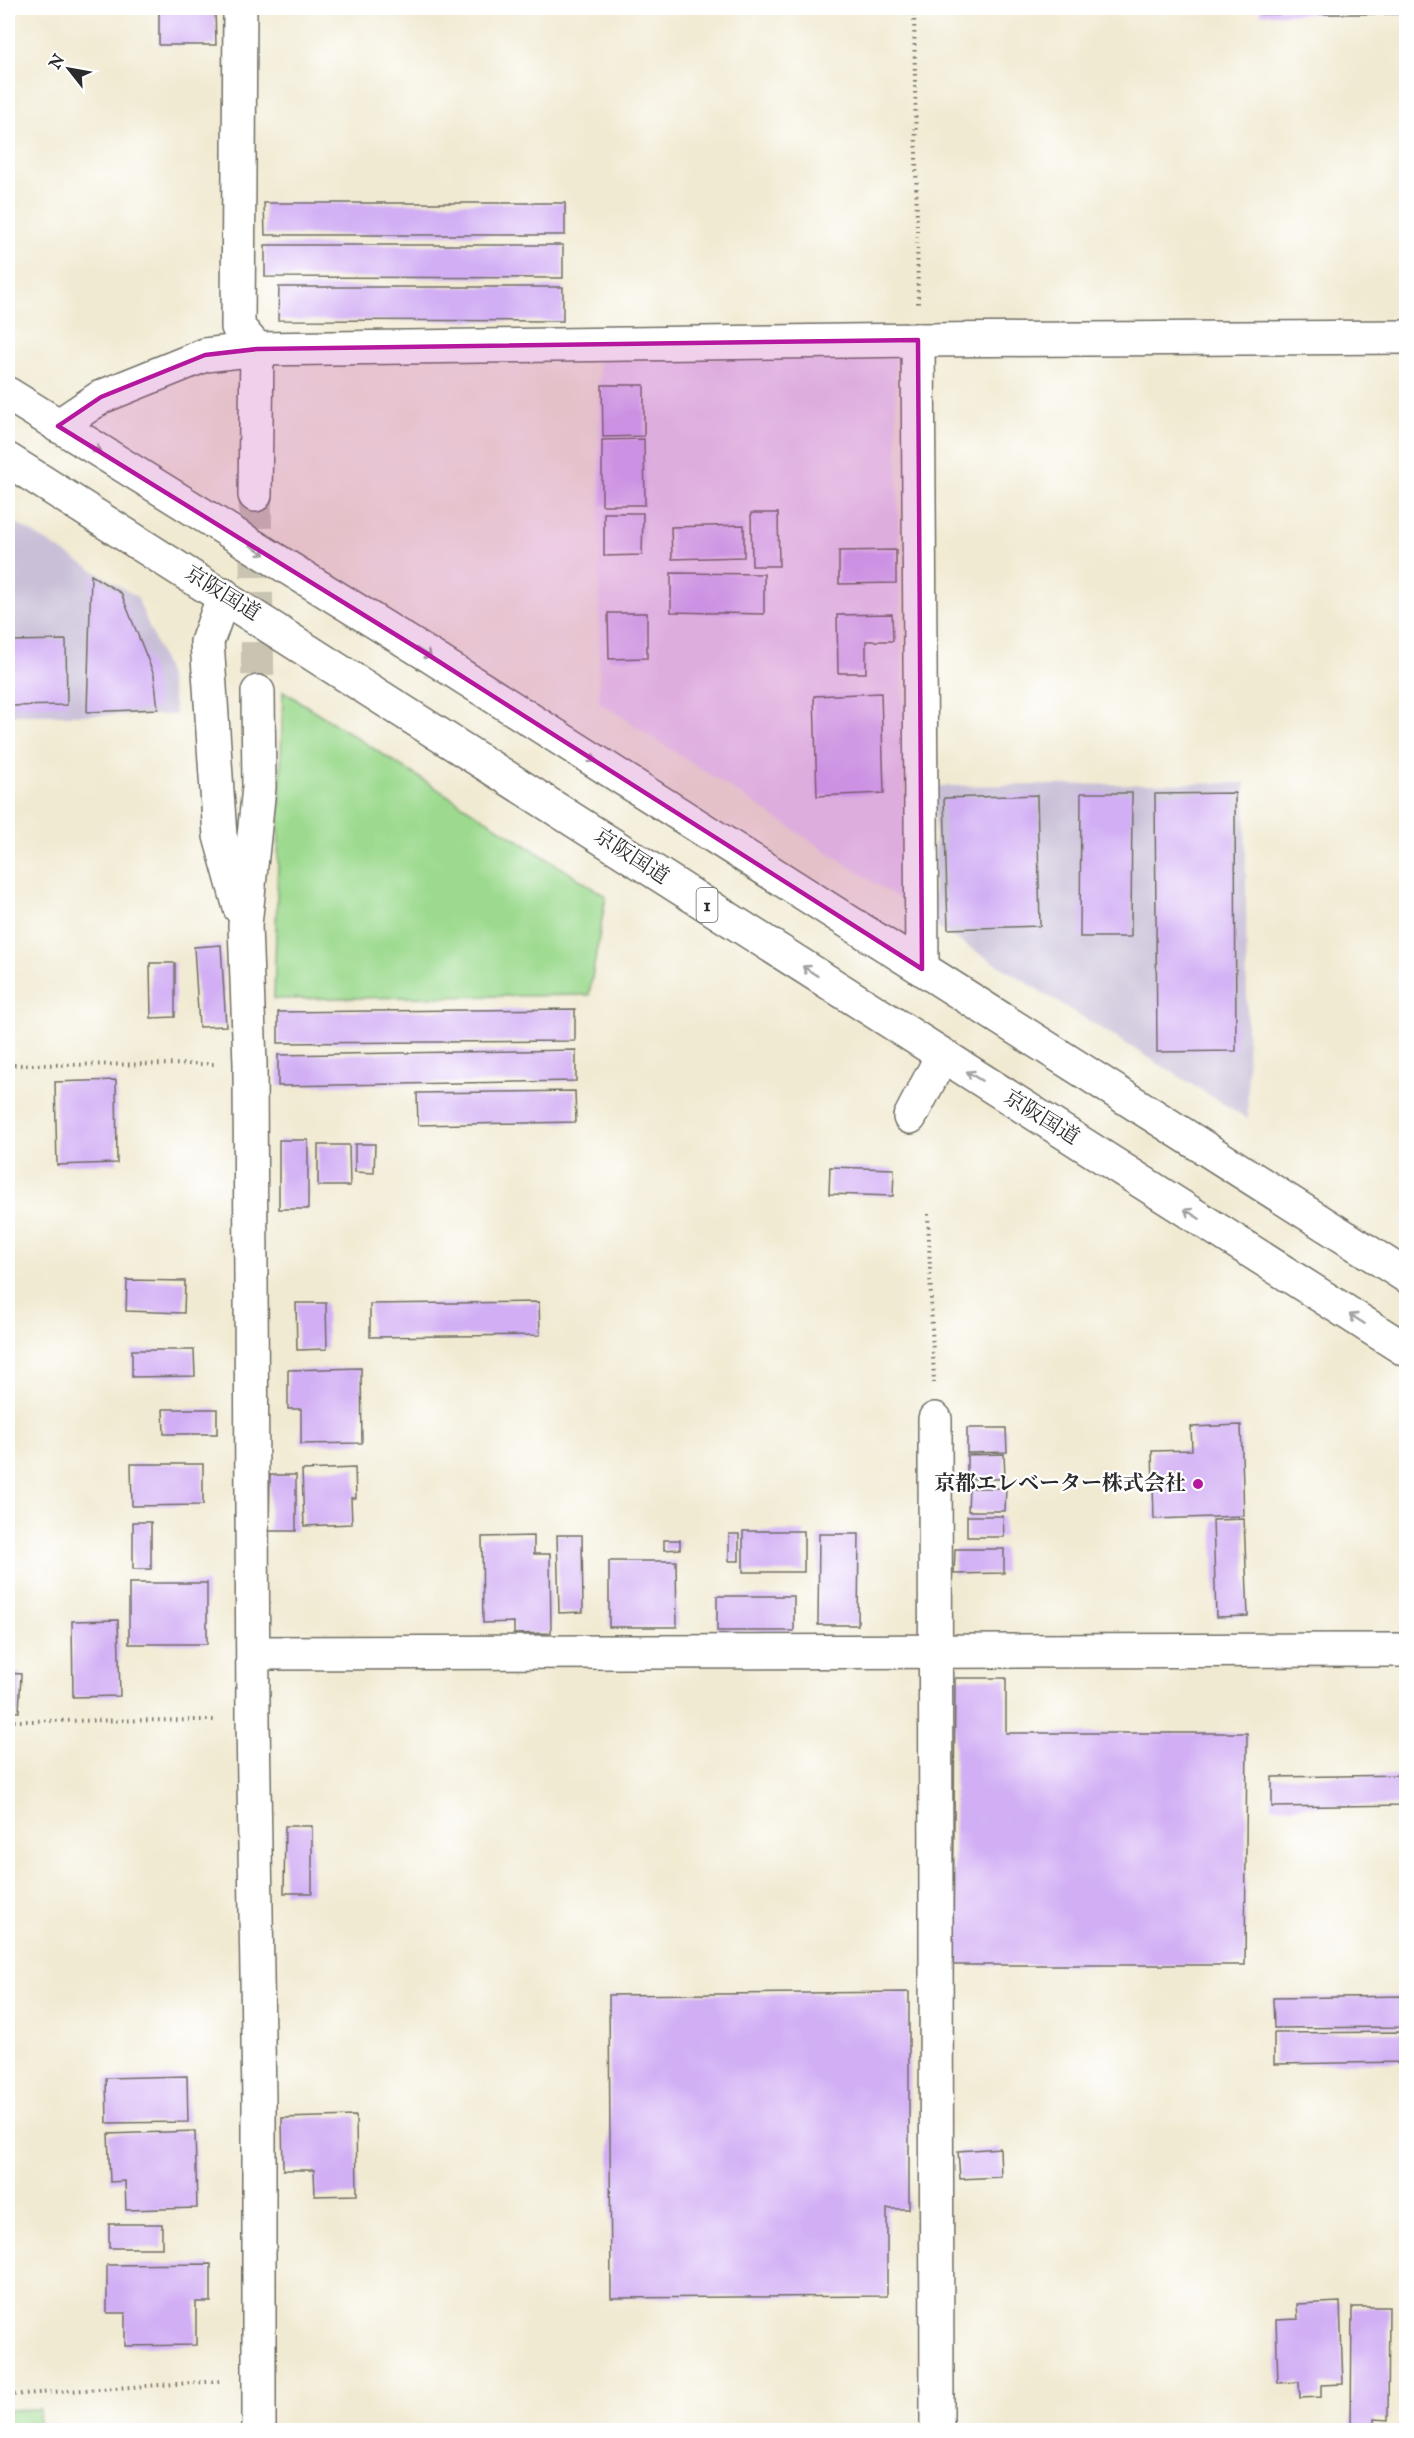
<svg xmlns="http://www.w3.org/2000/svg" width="1414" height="2438" font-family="'IM FELL English','Noto Serif JP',serif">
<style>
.built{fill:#e8d2ee}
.industrial{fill:#c9bfd7}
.green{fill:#9dda8f;stroke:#64825d;stroke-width:1.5}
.building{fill:#d2aff4}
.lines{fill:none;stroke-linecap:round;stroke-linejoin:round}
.minor-tunnel{stroke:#c9c4b1;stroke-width:33;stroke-dasharray:33 16;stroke-linecap:butt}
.minor-casing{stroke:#706e65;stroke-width:36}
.highway-casing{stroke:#706e65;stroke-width:36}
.path{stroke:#706e65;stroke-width:4;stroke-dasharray:1.5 4.5;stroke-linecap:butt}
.minor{stroke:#fff;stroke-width:33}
.highway{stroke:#fff;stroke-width:33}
.oneway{stroke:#a0a0a0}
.marked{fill:#b5179e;fill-opacity:0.2;stroke:#b5179e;stroke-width:4.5;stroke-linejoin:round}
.poi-dot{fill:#b5179e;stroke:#fff;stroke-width:2}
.labels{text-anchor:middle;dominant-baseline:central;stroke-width:4.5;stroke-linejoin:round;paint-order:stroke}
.shield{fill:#fff;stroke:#6b6b6b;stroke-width:1.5}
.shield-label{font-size:20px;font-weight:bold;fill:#2b2b2b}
.street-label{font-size:21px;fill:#2b2b2b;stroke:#fff}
.poi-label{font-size:21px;font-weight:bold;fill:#2b2b2b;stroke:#fff;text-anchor:end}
</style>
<rect width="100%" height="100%" fill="#fff"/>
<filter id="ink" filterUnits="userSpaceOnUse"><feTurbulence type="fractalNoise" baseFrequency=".0167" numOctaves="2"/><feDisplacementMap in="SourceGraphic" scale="12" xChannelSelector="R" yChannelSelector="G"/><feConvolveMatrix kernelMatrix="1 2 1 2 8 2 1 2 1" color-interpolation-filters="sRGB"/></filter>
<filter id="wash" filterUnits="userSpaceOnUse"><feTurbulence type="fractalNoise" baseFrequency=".008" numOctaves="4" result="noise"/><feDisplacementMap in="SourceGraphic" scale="24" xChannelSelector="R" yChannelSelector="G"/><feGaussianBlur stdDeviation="1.35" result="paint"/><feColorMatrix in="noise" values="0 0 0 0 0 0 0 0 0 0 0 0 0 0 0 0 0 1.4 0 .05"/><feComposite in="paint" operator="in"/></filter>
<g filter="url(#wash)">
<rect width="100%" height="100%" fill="#f1ead2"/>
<!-- built -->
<path class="built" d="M599 358H895L907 904 599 702Z"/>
<!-- industrial -->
<g class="industrial">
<path d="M8 518 137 597 168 673 176 715H8Z"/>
<path d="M1245 783 1248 1119 933 925 936 786Z"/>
</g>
<!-- green -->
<g class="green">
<path d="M283 691 606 896 589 995 274 999Z"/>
<path d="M40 2409 38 2430H8V2410Z"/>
</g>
<g id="blocks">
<!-- building -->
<g class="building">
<path d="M159 8H215L216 45H159Z"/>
<rect x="1260" y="8" width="146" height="6"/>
<path d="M264 203H565V235H265Z"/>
<path d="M265 245H563V278L265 277Z"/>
<path d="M279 287H563V321L278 320Z"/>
<path d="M602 385H644V436L603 437Z"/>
<path d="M644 439 645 505H602V440Z"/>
<path d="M604 513H643L642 555 604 556Z"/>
<path d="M751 513H778L779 566H752Z"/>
<path d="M744 525V557L672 559 671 527Z"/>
<path d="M896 550V583L839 584V551Z"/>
<path d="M671 573 764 574V614L671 612Z"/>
<path d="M91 575 121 593 154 675 158 709 87 712Z"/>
<path d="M608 613H647V658L609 659Z"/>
<path d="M892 614 893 641H866V673H838L837 615Z"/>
<path d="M66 640 67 705 8 706V641Z"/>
<path d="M881 693 884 793 817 796 814 696Z"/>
<path d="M1081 793H1132L1131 937H1080Z"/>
<path d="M1235 793 1236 1051 1157 1052 1155 794Z"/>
<path d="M1037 795 1040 926 948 929 944 798Z"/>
<path d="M221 945 226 1026 199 1027 194 947Z"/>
<path d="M150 963H175V1017L151 1018Z"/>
<path d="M575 1009V1041L278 1043V1012Z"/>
<path d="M576 1050V1081L278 1086V1055Z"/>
<path d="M116 1080 117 1163 57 1165 55 1082Z"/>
<path d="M575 1091 576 1122 418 1125 417 1093Z"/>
<rect x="279" y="1140" width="29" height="69"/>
<path d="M355 1144H375L374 1173 355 1172Z"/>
<path d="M318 1145H349L350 1186H318Z"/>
<path d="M830 1167 894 1169 893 1196 829 1194Z"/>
<path d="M127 1280 185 1281 184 1313 126 1311Z"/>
<path d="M539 1302 540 1335 370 1337V1304Z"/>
<path d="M296 1303H326L327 1349 297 1350Z"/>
<path d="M132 1350H194L195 1376 132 1377Z"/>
<path d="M361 1368 362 1443 301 1444V1409H288V1370Z"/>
<path d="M163 1409H217V1434H164Z"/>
<path d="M1241 1425 1244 1516 1154 1519 1152 1451 1192 1450 1191 1427Z"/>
<path d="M967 1428H1006L1007 1452 967 1453Z"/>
<path d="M1004 1454 1005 1479H967V1455Z"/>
<path d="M131 1464H203V1505L132 1506Z"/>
<path d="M355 1468 356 1498H351L352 1524 304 1526 302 1470Z"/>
<path d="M270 1475H296V1531H269Z"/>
<path d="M969 1488H1006L1005 1511H968Z"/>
<path d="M967 1516H1003L1004 1537H967Z"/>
<path d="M1244 1519 1248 1616 1216 1617 1213 1520Z"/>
<rect x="133" y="1522" width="18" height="47"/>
<rect x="743" y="1531" width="61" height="41"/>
<rect x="729" y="1534" width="10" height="27"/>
<path d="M819 1534H859L858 1625H818Z"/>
<path d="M557 1535H582L583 1612 559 1613Z"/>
<path d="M534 1536V1554H550L551 1633 514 1634V1622L483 1623 482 1537Z"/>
<path d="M664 1540H680V1549L664 1550Z"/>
<path d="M955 1549H1004V1573L954 1574Z"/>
<path d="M609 1561H676L677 1627H609Z"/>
<rect x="129" y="1583" width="78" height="61"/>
<rect x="717" y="1596" width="77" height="35"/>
<path d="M118 1620 120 1696 73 1697 72 1621Z"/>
<path d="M8 1673 21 1674 19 1712 8 1711Z"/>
<path d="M955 1678H1006V1733H1247L1245 1965H953Z"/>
<path d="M1406 1775V1805L1272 1807V1777Z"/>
<path d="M285 1826H312V1893H284Z"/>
<path d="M909 1992V2209H887V2296L611 2298 609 1995Z"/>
<path d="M1406 1996V2027L1274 2028 1273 1998Z"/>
<path d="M1406 2032V2062L1274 2064V2033Z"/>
<path d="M187 2076 188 2122 107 2123 106 2078Z"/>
<path d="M356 2116 357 2195 315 2196 314 2170H283L282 2118Z"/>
<path d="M195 2131 197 2208 126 2210 125 2181 110 2182 108 2134Z"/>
<path d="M1000 2148 1001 2177 960 2179 958 2151Z"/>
<rect x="109" y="2224" width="53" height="24"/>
<path d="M211 2264V2302H196V2345L125 2346V2313H107V2265Z"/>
<path d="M1340 2302 1343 2384 1321 2385V2397L1300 2398 1299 2382 1278 2383 1276 2320 1298 2319 1297 2304Z"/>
<path d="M1352 2307H1389L1388 2420 1374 2419V2430H1351Z"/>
</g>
</g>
</g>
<g filter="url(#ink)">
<use href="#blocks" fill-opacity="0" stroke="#706e65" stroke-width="1.5"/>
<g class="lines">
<!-- minor-tunnel -->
<path class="minor-tunnel" d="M255 495 258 692"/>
<!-- minor casing -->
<g class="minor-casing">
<g id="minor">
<path d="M240 8 238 327 257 349 255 495"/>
<path d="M918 340 922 969"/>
<path d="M58 426 101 397 205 355 257 349 918 340 1406 337"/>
<path d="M224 595 207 642 220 836 240 908"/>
<path d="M258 692 259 787 245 925 250 1064 253 1720 259 2102V2430"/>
<path d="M910 1117 942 1056"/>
<path d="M935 1419 937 2430"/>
<path d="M254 1653 1406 1650"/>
</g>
</g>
<!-- highway casing -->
<g class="highway-casing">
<g id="highway">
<path d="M8 394 427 654 1406 1276"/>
<path d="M8 460 1406 1350"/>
</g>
</g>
<!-- path -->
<g class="path">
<path d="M914 8 918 304"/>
<path d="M8 1065 214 1064"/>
<path d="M928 1214 934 1383"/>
<path d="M8 1721 216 1720"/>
<path d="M8 2395 222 2381"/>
</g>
<!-- minor -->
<use href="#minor" class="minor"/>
<!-- highway -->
<use href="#highway" class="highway"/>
</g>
<!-- one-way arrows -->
<defs><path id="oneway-shaft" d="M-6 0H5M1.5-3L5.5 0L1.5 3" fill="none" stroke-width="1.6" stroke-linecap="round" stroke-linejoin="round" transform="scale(1.5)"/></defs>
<g class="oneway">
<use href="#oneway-shaft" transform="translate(93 447) rotate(32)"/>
<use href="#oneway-shaft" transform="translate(258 550) rotate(32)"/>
<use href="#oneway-shaft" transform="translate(424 653) rotate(32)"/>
<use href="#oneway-shaft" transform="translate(589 757) rotate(32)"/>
<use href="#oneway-shaft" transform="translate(810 971) rotate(-147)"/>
<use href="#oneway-shaft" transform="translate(974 1076) rotate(-148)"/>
<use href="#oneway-shaft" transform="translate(1192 1214) rotate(-148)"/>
<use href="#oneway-shaft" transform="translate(1357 1319) rotate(-148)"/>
</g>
</g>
<!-- marked area -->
<path class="marked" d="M918 340 922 969 427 654 58 426 101 397 205 355 257 349Z"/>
<!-- markers -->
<circle class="poi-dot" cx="1198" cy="1484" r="6"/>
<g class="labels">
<!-- shield labels -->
<rect class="shield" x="696.5" y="888" width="21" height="34" rx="4.5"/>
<g class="shield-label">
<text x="707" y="905">1</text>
</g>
<!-- street labels -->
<g class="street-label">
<text transform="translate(222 594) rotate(32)">京阪国道</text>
<text transform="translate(631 857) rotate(33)">京阪国道</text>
<text transform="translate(1041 1118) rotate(32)">京阪国道</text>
</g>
<!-- poi labels -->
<g class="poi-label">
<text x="1186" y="1484">京都エレベーター株式会社</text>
</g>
</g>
<!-- margin -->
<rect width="1414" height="2438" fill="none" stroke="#fff" stroke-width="30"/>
<!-- north arrow -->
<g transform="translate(69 69) rotate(301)" stroke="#ffffff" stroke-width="4.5" paint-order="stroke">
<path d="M0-4.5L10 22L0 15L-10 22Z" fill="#2b2b2b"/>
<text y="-9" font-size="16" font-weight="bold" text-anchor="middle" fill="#2b2b2b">N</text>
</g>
</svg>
